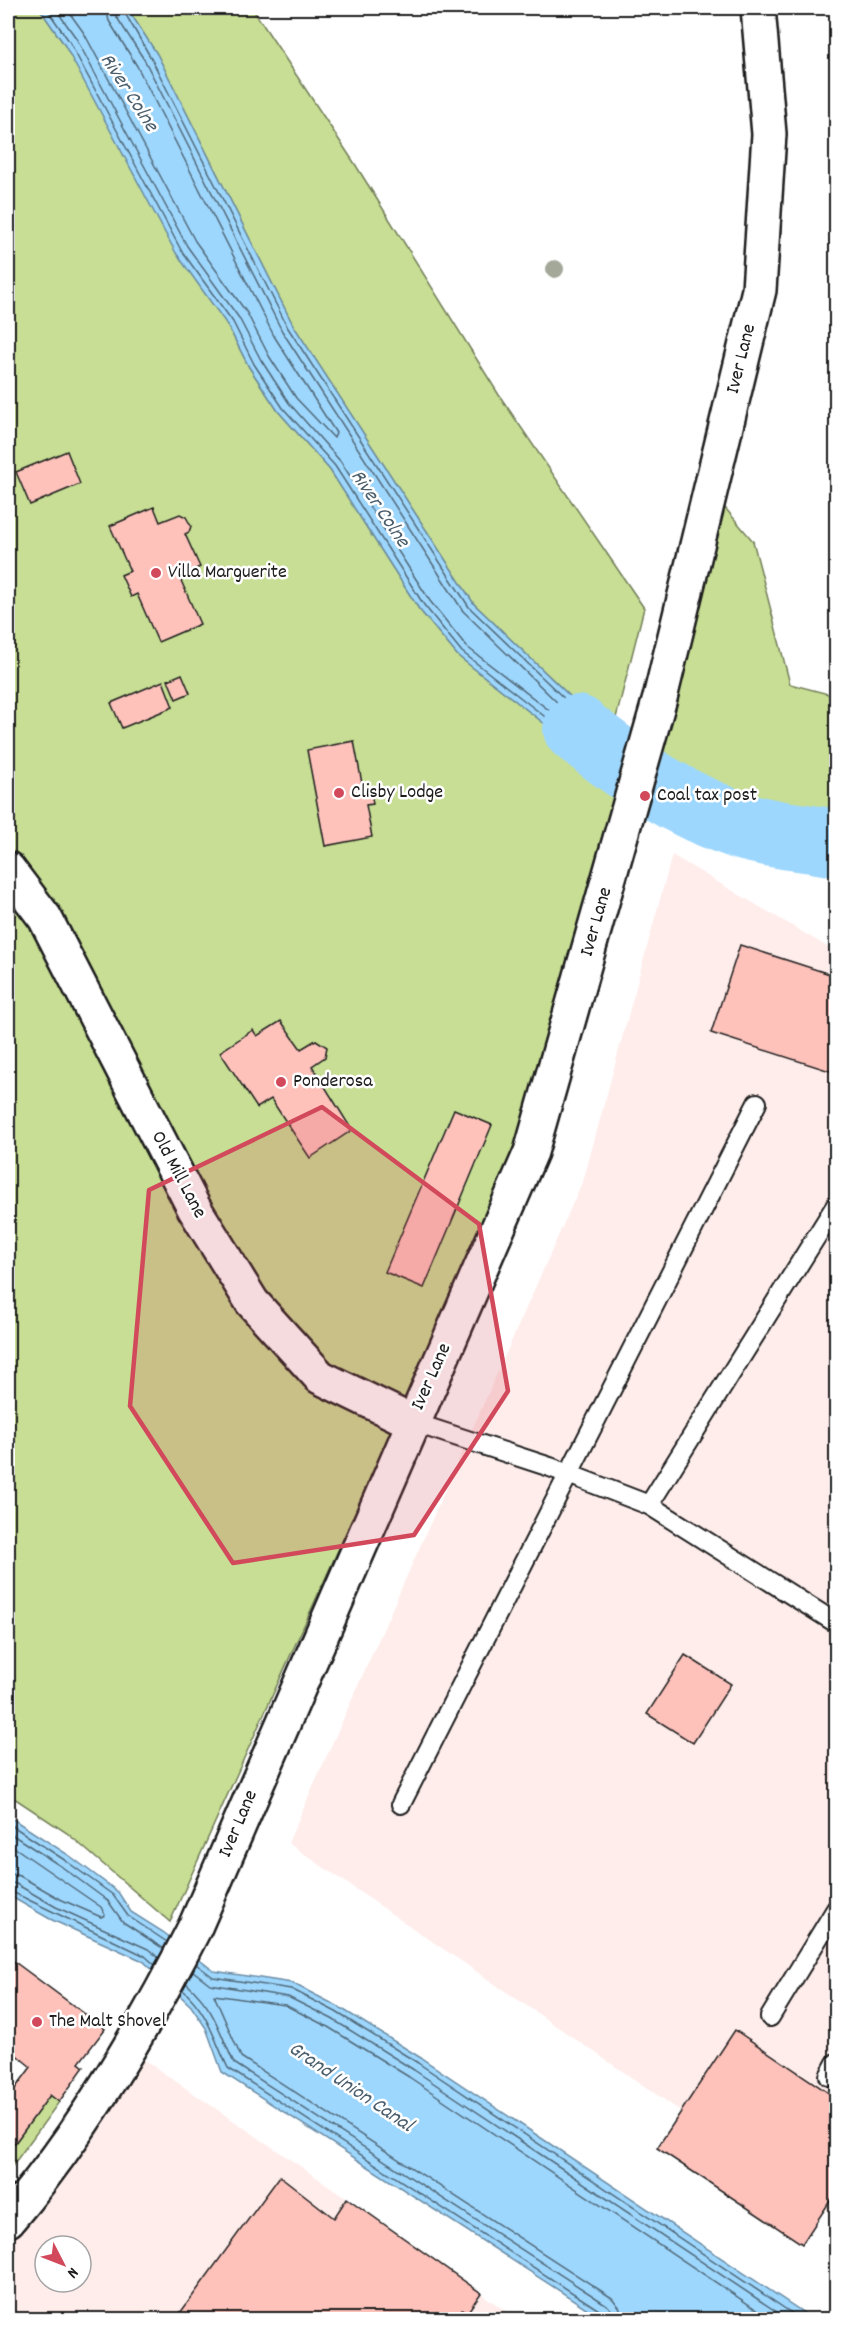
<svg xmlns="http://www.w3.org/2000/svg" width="844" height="2327" font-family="Dekko,sans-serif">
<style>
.built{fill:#ffedeb;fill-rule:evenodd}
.green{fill:#c7de94;stroke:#727d58;stroke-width:1.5}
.water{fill:#9ed7fe;stroke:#6a8ca4;stroke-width:1.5}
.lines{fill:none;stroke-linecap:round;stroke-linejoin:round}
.shore{stroke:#506776;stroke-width:1.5}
.river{stroke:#9ed7fe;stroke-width:68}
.building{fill:#fec2bb;stroke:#1c1c1c;stroke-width:1.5}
.lane-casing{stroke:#1c1c1c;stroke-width:22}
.street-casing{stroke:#1c1c1c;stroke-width:38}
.secondary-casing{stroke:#1c1c1c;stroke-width:38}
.lane{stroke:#fff;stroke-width:18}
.street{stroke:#fff;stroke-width:33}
.secondary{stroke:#fff;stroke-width:33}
.tree{fill:#a3a899}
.marked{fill:#d1495b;fill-opacity:0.2;stroke:#d1495b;stroke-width:4.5;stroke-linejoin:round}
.poi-dot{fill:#d1495b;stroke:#fff;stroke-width:2}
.labels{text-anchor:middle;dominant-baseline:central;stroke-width:5;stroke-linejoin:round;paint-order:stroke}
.street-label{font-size:20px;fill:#1c1c1c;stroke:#fff}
.poi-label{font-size:20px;fill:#1c1c1c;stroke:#fff;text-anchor:start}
.water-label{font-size:21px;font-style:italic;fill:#4a5d6b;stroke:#fff}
</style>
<rect width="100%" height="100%" fill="#fff"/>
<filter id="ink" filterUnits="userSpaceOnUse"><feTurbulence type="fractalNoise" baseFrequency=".0167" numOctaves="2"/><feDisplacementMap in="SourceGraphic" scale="12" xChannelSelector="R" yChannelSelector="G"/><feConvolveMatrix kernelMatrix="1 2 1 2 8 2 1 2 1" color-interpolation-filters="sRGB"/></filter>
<g filter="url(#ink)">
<!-- built -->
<g class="built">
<path d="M672 855 836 952V2217L288 1843 584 1178Z"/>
<path d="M140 2057 347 2198 517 2319H8V2232ZM45 2246H81V2282H45Z"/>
</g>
<!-- green -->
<g class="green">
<path d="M8 8H39L64 44 228 326 249 367 278 411 330 470 419 609 458 656 559 735 625 777 536 1093 405 1410 326 1368 259 1298 8 854Z"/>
<path d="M127 8H252L355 164 499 395 644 608 616 718 574 700 474 604 293 325 157 54Z"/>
<path d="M720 502 753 541 790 684 836 696V819L754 814 662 773 652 748Z"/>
<path d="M8 883 246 1307 396 1422 170 1922 67 1833 8 1794Z"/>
<path d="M50 2095 59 2102 8 2172V2138L15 2143Z"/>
</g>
<!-- water -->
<g class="water">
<path d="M39 8H127L157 54 293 325 474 604 574 700 616 718 639 735 625 777 559 735 458 656 419 609 330 470 278 411 249 367 228 326 176 253 64 44Z"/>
<path d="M8 1816 70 1856 118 1892 131 1912 163 1932 214 1971 292 1983 339 2007 421 2058 813 2319H603L222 2072 206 2028 191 2006 143 1961 50 1919 8 1895Z"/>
</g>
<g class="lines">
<!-- shore -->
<g class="shore">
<path d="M46 8 69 41 181 250 233 322 254 364 283 408 335 466 424 605 462 652 562 730 618 766H622"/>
<path d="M55 8 76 38 187 246 239 318 261 360 289 403 341 462 430 601 467 647 567 724 618 755 622 739 610 730 566 711 463 611 282 331 145 61 116 16 115 8"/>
<path d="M66 8 84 33 195 241 247 313 269 356 296 398 334 438 336 433 274 336 137 66 109 21 106 8"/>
<path d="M122 8 151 58 288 328 469 607 571 705 613 724 631 736"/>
<path d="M8 1823 66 1861 113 1895 128 1916 167 1942"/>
<path d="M8 1832 62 1867 108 1901 123 1922 164 1949"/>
<path d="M8 1843 101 1907 105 1915 101 1917 60 1899 20 1876 8 1873"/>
<path d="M8 1882 16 1884 56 1907 148 1949 159 1958"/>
<path d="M8 1890 145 1956 155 1965"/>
<path d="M196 1964 213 1977 291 1989 336 2012 418 2063 802 2320"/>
<path d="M193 1971 210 1984 288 1997 332 2019 414 2070 789 2320"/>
<path d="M186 1983C216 2010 218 2029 234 2063L607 2305 612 2311 613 2320"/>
<path d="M183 1990C209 2014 213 2037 228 2068L602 2312 606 2320"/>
<path d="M622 2320 620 2308 612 2298 241 2057 214 1995 285 2005 328 2027 409 2077 772 2320"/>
</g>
<!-- river -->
<path class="river" d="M577 729C628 770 679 806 742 826 771 835 806 837 836 843"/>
</g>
<!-- building -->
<g class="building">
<path d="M67 451 80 484 30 505 16 472Z"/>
<path d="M154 507 160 522 180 514 186 517 191 526 189 532 185 534 200 567 179 576 200 624 158 642 137 594 131 597 121 575 130 571 110 526Z"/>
<path d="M182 674 190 693 176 699 168 680Z"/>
<path d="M163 681 173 707 122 728 111 703Z"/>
<path d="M354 741 364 794 371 792 373 804 366 805 372 837 325 846 307 750Z"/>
<path d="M740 945 836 976V1073L711 1033Z"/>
<path d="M281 1021 301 1049 316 1040 327 1047 325 1057 312 1066 352 1130 310 1158 271 1099 257 1108 220 1052 253 1030 257 1036Z"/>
<path d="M454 1109 492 1125 424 1288 385 1272Z"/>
<path d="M685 1655 731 1684 693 1743 647 1714Z"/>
<path d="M8 1957 105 2029 79 2063 84 2067 59 2102 50 2095 15 2143 8 2138V2098L31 2067 8 2048Z"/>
<path d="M735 2030 836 2098V2192L802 2244 657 2148Z"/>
<path d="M280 2176 334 2218 347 2198 481 2293 467 2313 462 2309 456 2318 458 2320H175Z"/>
</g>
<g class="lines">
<!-- lane casing -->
<g class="lane-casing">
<g id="lane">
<path d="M412 1422 550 1467 649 1505 836 1623"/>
<path d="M649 1505 836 1205"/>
<path d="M401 1804 757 1103"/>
<path d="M770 2017 836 1909"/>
<path d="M829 2076 836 2063"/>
</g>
</g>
<!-- street casing -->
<g class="street-casing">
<path id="street" d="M8 869 45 918 194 1208 252 1302 320 1377 412 1422"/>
</g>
<!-- secondary casing -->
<g class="secondary-casing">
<path id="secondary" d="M8 2220C81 2135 144 2028 195 1927L531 1152 660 698 759 290 769 134 758 8"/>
</g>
<!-- lane -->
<use href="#lane" class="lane"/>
<!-- street -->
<use href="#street" class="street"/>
<!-- secondary -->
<use href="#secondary" class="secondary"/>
</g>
<!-- trees -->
<circle class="tree" cx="555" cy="269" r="9"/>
</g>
<!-- marked area -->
<path class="marked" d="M322 1107 479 1224 508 1391 414 1535 233 1563 130 1406 149 1190Z"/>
<!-- markers -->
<g class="poi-dot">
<circle cx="156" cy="573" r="6"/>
<circle cx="339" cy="793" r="6"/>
<circle cx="645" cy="796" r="6"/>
<circle cx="281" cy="1082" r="6"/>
<circle cx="37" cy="2022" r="6"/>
</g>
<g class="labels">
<!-- street labels -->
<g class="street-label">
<text transform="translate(742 359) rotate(-76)">Iver Lane</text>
<text transform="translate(597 922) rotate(-74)">Iver Lane</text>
<text transform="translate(178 1175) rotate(62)">Old Mill Lane</text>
<text transform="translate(432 1377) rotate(-66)">Iver Lane</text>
<text transform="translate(239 1824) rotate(-67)">Iver Lane</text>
</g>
<!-- poi labels -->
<g class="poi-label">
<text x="168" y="573">Villa Marguerite</text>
<text x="351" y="793">Clisby Lodge</text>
<text x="657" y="796">Coal tax post</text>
<text x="293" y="1082">Ponderosa</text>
<text x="49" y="2022">The Malt Shovel</text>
</g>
<!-- water labels -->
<g class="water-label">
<text transform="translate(128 93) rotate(57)">River Colne</text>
<text transform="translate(379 509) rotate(56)">River Colne</text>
<text transform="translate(350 2088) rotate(34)">Grand Union Canal</text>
</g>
</g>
<!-- margin -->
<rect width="844" height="2327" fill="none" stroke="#fff" stroke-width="30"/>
<rect x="15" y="15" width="814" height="2297" fill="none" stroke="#1c1c1c" stroke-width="2" filter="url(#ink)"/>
<!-- north arrow -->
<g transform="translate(63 2264) rotate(132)"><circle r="28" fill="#ffffff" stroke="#a4a4a4" stroke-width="1.5"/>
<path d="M0-4.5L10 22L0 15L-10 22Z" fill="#d1495b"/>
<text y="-9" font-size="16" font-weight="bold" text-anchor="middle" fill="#1c1c1c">N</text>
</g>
</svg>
